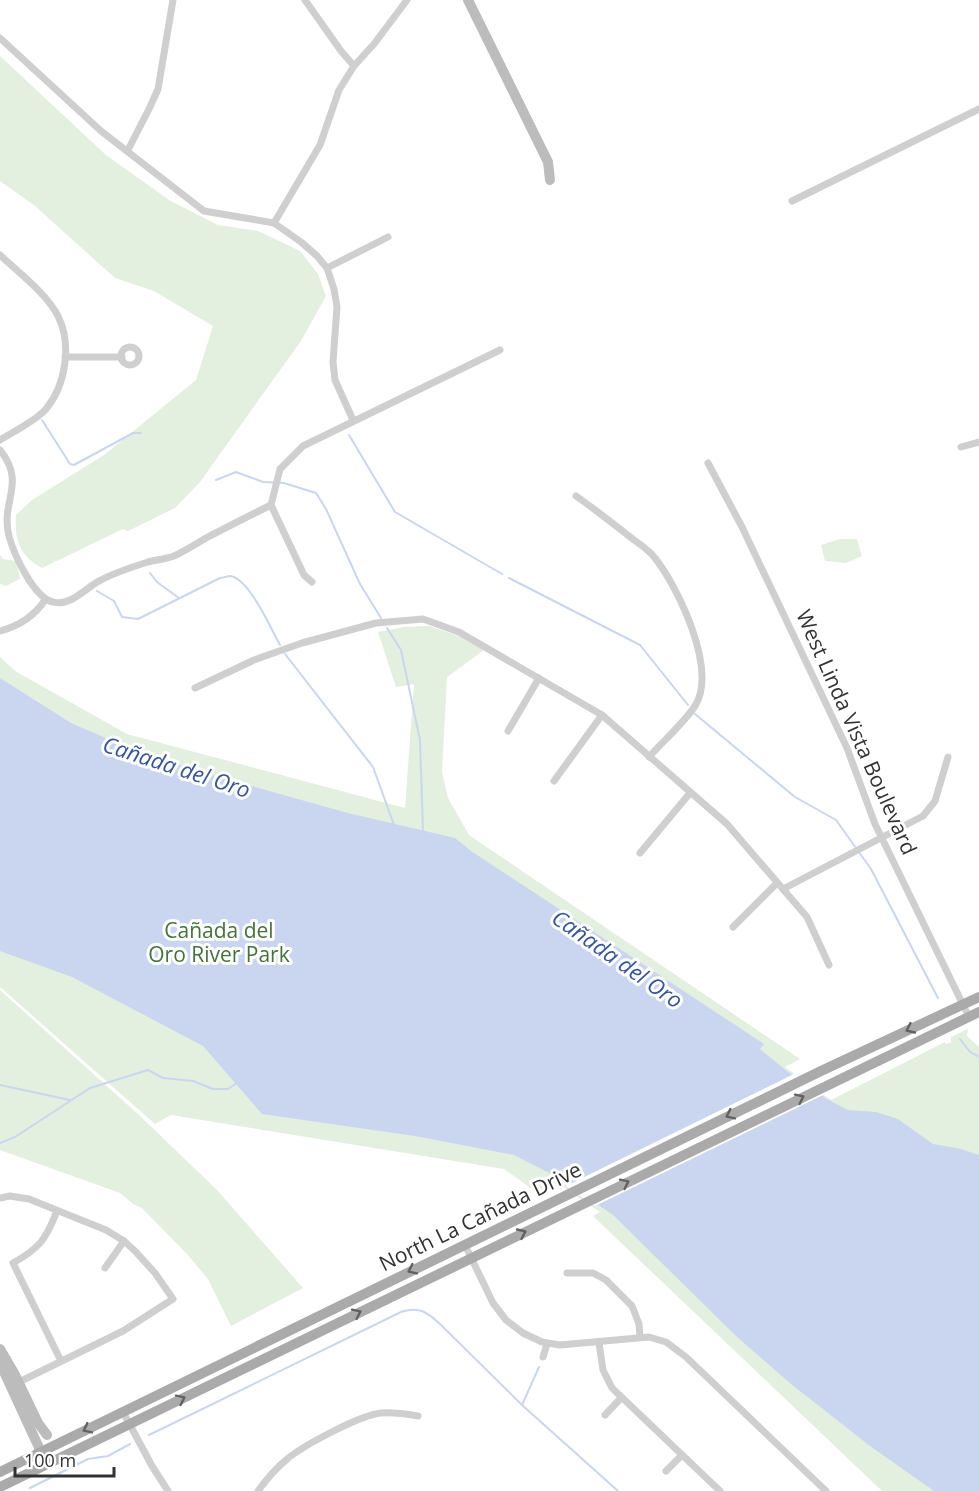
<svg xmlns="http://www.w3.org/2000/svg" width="979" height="1491" font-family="'Open Sans',sans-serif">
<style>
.green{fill:#e3efdf}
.water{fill:#cad6f0}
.pier{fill:#fff}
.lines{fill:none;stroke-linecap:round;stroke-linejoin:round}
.stream{stroke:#cad6f0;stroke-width:2}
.street{stroke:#cfcfcf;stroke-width:7}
.secondary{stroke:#bcbcbc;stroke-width:10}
.primary{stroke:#aaa;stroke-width:10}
.oneway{stroke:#626262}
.labels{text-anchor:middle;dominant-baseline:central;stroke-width:6;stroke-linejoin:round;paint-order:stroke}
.street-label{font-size:21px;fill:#323232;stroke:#fff}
.park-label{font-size:21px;fill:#437339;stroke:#fff}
.water-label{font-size:22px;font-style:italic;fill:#36559d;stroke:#fff}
</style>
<rect width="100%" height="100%" fill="#fff"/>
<!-- green -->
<g class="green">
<path d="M0 56 106 155 169 200 218 225 258 231 300 251 318 274 326 296 301 341 200 482 175 508 128 531 123 529 42 568C20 557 14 539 16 515L32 500 104 455 196 380 213 326 154 291 115 278 35 206 0 181Z"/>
<path d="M840 539H857L862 556 846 563 825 561 821 545Z"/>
<path d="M0 555 3 559 16 561 20 579 6 586 0 584Z"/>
<path d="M429 626 462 637 484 650 447 677 442 772 448 798 469 835 800 1059 785 1067 831 1100 945 1042 946 1044 951 1042V1037L968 1029 967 1036 979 1047V1491H882L593 1216 600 1212 559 1184 539 1194 504 1169 171 1115 155 1124 0 987V657L15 671 127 734 405 808 414 684 396 687 378 632 404 627Z"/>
<path d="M0 990 140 1116 217 1190 303 1288 231 1326 208 1279 187 1254 142 1208 133 1204 120 1193 0 1150Z"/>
</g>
<!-- water -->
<path class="water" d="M0 678 71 723 124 746 208 774 348 813 455 838 471 851 764 1044 760 1049 787 1071 827 1099 848 1110 876 1112 898 1119 933 1144 961 1149 979 1155V1491H934L870 1446 791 1384 736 1336 613 1215 561 1179 514 1155 415 1136 262 1114 203 1046 72 977 0 951Z"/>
<!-- pier -->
<path class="pier" d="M796 1073 825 1094 595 1206 566 1186Z"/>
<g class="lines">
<!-- stream -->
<g class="stream">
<path d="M42 420 70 464 74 465 133 433H141"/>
<path d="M349 435 395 512 502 574"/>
<path d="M216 480 236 472 263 482 284 483 316 493 326 509 360 584 381 618"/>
<path d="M150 573 157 582 179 598"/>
<path d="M509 578 640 645 688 705"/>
<path d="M97 591 114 601 122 617 138 619 220 578C224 578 227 576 230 576 249 578 271 629 280 645"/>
<path d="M387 628 401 650 420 740 423 832"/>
<path d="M285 654 373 767 394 825"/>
<path d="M695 714 795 797 836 820 871 869 938 998"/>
<path d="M960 1039 970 1052 979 1057"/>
<path d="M0 1085 70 1100"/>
<path d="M0 1143 15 1137 90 1088 148 1070 163 1078 193 1081 213 1089H228L237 1083"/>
<path d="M522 1405 539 1367"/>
<path d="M149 1435 401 1312C419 1306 427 1312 440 1324L522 1405 618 1491"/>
<path d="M30 1488 88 1459 108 1456 130 1444"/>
</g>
<!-- street -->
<g class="street">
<path d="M305 0 341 51 354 66"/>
<path d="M0 38 101 131 204 211 274 223 301 242 317 256 327 268 334 289 337 307 333 362 335 380 353 420"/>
<path d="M128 150 150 107 158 89 173 0"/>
<path d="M792 201 979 109"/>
<path d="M274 223 320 145 339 90 354 66 374 44 407 0"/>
<path d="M0 255C18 272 47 294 58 316 72 344 66 385 46 409 37 420 13 432 0 440"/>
<path d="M327 268 388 237"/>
<circle cx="130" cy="356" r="9"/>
<path d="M65 357H122"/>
<path d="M961 447 979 442"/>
<path d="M0 450C27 484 0 501 9 536 14 555 34 598 53 602 71 607 86 587 101 580 116 572 132 567 148 562 156 560 166 559 174 556 185 551 196 544 206 538 227 527 249 516 271 505L280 469 303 446 500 350"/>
<path d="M708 463 742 527 847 748 875 824 969 1017"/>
<path d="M576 496C596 510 615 525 634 540 641 545 650 551 655 558 678 587 718 670 695 706 684 723 662 742 649 757"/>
<path d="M271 505 304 575 312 582"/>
<path d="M0 631C19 626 35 615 45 600"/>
<path d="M195 688 254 660 302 643 376 623 423 619 459 632 602 715 727 824 807 917 829 965"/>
<path d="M508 731 539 678"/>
<path d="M554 781 602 715"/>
<path d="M640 853 690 793"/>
<path d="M783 889 923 816 935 801 948 757"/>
<path d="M733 927 777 883"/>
<path d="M0 1198 10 1196 29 1199 106 1230 124 1241 135 1251 155 1273 173 1299 123 1331 17 1383"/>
<path d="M57 1211C46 1239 40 1248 13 1263L61 1361"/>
<path d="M465 1245 493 1303 506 1320 523 1333 542 1342 560 1345 649 1337 666 1342 686 1357 826 1491"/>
<path d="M105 1268 124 1241"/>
<path d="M567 1273H593L606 1280 632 1306 639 1324 640 1337"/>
<path d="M599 1343 603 1370 612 1388 720 1491"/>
<path d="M543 1357 547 1344"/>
<path d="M123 1412 152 1466 168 1491"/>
<path d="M605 1415 621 1398"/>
<path d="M666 1471 682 1455"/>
<path d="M258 1491C266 1480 275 1469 286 1460 302 1446 360 1415 381 1413 393 1412 406 1414 418 1416"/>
</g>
<!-- secondary -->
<g class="secondary">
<path d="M468 0 548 162 550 180"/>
<path d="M0 1349 14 1373 38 1423 47 1435"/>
<path d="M0 1363 41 1452 53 1461"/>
</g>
<!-- primary -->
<g class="primary">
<path d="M0 1472 821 1071 979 997"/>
<path d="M0 1487 979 1012"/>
</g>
</g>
<!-- one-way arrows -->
<defs><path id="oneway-chevron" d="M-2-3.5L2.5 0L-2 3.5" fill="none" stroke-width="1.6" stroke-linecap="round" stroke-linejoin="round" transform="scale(1.5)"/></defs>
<g class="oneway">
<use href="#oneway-chevron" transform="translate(910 1029) rotate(155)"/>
<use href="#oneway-chevron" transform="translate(800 1098) rotate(-26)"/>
<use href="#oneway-chevron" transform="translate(730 1115) rotate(154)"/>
<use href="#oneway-chevron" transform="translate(625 1183) rotate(-26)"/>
<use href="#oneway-chevron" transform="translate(522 1233) rotate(-25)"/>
<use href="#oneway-chevron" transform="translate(412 1270) rotate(154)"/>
<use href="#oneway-chevron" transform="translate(357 1313) rotate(-26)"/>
<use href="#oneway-chevron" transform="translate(181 1399) rotate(-26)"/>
<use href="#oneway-chevron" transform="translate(87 1429) rotate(154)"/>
</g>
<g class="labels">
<!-- street labels -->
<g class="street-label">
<text transform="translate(857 732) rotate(66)">West Linda Vista Boulevard</text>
<text transform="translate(480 1216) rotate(-26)">North La Cañada Drive</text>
</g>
<!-- park labels -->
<g class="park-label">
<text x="219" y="930">Cañada del<tspan x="219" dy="24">Oro River Park</tspan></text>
</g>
<!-- water labels -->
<g class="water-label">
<text transform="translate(177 766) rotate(18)">Cañada del Oro</text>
<text transform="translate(618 958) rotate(35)">Cañada del Oro</text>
</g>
</g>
<!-- scale -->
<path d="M15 1467v9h99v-9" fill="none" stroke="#323232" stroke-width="3"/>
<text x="24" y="1467" font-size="18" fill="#323232" stroke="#ffffff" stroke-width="4.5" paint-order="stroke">100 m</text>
</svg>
